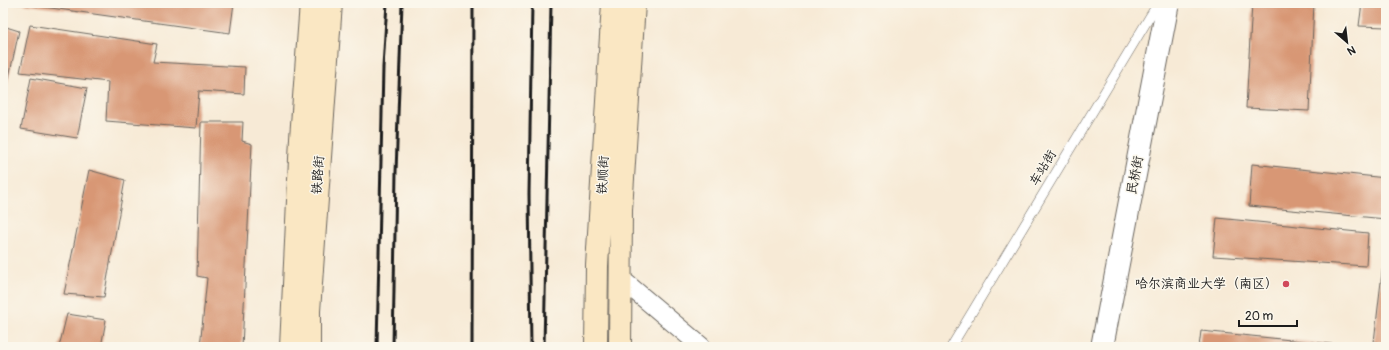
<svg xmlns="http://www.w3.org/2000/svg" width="1389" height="350" font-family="Pangolin,'LXGW WenKai TC',sans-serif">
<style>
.building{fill:#d89775}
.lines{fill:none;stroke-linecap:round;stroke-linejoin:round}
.service-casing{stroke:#69645d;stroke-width:10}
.minor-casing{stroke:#69645d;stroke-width:20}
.tertiary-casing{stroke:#69645d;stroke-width:24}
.secondary-casing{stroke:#69645d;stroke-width:24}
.service{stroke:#fff;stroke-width:9}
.minor{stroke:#fff;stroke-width:18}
.tertiary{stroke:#fff;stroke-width:22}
.secondary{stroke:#fae7c3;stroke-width:22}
.rail{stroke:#1c1c1c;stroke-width:3}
.poi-dot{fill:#d1495b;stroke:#fbf7ec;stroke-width:1.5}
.labels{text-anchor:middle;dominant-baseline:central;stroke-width:3;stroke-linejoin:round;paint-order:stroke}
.street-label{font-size:13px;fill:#1c1c1c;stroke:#fbf7ec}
.poi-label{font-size:13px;fill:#1c1c1c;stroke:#fbf7ec;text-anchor:end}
</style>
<rect width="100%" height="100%" fill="#fbf7ec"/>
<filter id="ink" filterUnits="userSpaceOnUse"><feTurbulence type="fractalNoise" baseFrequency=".025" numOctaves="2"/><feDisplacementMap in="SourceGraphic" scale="8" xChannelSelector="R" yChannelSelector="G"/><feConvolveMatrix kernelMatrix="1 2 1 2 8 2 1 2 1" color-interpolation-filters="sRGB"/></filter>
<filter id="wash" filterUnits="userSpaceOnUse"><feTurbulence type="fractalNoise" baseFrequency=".012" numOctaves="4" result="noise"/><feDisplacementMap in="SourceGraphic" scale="16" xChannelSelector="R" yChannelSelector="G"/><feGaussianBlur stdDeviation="0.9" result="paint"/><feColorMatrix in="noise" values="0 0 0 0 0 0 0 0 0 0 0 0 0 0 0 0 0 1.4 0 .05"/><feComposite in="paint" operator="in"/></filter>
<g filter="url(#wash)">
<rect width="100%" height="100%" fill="#f7ead6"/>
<g id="blocks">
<!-- building -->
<g class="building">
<path d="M15 3H234L230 33Z"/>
<path d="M1252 3H1314L1309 111 1246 108Z"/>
<path d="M1362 3H1386V27L1359 26Z"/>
<path d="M30 25 157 44 153 62 245 67 244 94 199 91 196 128 106 121 108 82 20 72Z"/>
<path d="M3 26 19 31 4 100H3Z"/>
<path d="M31 78 87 88 77 138 21 129Z"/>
<path d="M201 122H243L242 141 252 144 242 347H200L207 278 197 276Z"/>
<path d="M1252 164 1386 178V219L1249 206Z"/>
<path d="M89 170 125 180 104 297 64 294Z"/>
<path d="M1217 218 1368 233 1366 266 1213 256Z"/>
<path d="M1385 247H1386V343L1374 342Z"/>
<path d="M67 314 106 320 101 347H59Z"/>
<path d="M1201 331 1351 346V347H1199Z"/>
</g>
</g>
</g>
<g filter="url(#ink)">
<use href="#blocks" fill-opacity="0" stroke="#69645d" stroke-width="1"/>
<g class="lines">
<!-- service casing -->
<g class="service-casing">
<path id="service" d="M951 347 1158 3"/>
</g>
<!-- minor casing -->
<g class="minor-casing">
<path id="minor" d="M620 278 702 347"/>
</g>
<!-- tertiary casing -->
<g class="tertiary-casing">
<path id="tertiary" d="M1102 347 1168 3"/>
</g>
<!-- secondary casing -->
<g class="secondary-casing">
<g id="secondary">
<path d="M291 347 301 138 311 3"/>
<path d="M309 347V311L331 3"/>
<path d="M596 347 597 266 613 3"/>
<path d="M620 347 621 210 634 3"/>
</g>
</g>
<!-- service -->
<use href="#service" class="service"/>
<!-- minor -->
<use href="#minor" class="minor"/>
<!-- tertiary -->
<use href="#tertiary" class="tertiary"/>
<!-- secondary -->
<use href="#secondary" class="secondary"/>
<!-- rail -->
<g class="rail">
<path d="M377 347 383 67 387 3"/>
<path d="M393 347 396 172 402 3"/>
<path d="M472 347 473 3"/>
<path d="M531 347 529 194 532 3"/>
<path d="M544 347 551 3"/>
</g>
</g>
</g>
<!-- markers -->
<circle class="poi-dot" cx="1286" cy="284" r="4"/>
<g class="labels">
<!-- street labels -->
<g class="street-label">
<text transform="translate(1043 168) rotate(-59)">车站街</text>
<text transform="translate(318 175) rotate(-86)">铁路街</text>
<text transform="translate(603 175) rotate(-87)">铁顺街</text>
<text transform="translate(1135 175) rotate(-79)">民桥街</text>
</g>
<!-- poi labels -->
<g class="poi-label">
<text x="1278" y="284">哈尔滨商业大学（南区）</text>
</g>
</g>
<!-- margin -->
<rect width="1389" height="350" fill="none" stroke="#fbf7ec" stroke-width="16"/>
<!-- north arrow -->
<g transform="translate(1347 42) rotate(152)" stroke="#fbf7ec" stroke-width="3" paint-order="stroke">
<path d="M0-3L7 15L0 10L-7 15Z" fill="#1c1c1c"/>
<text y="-6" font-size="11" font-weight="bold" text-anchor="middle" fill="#1c1c1c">N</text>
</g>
<!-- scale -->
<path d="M1239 320v6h58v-6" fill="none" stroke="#1c1c1c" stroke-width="2"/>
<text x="1245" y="320" font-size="12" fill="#1c1c1c" stroke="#fbf7ec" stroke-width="3" paint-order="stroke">20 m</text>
</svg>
